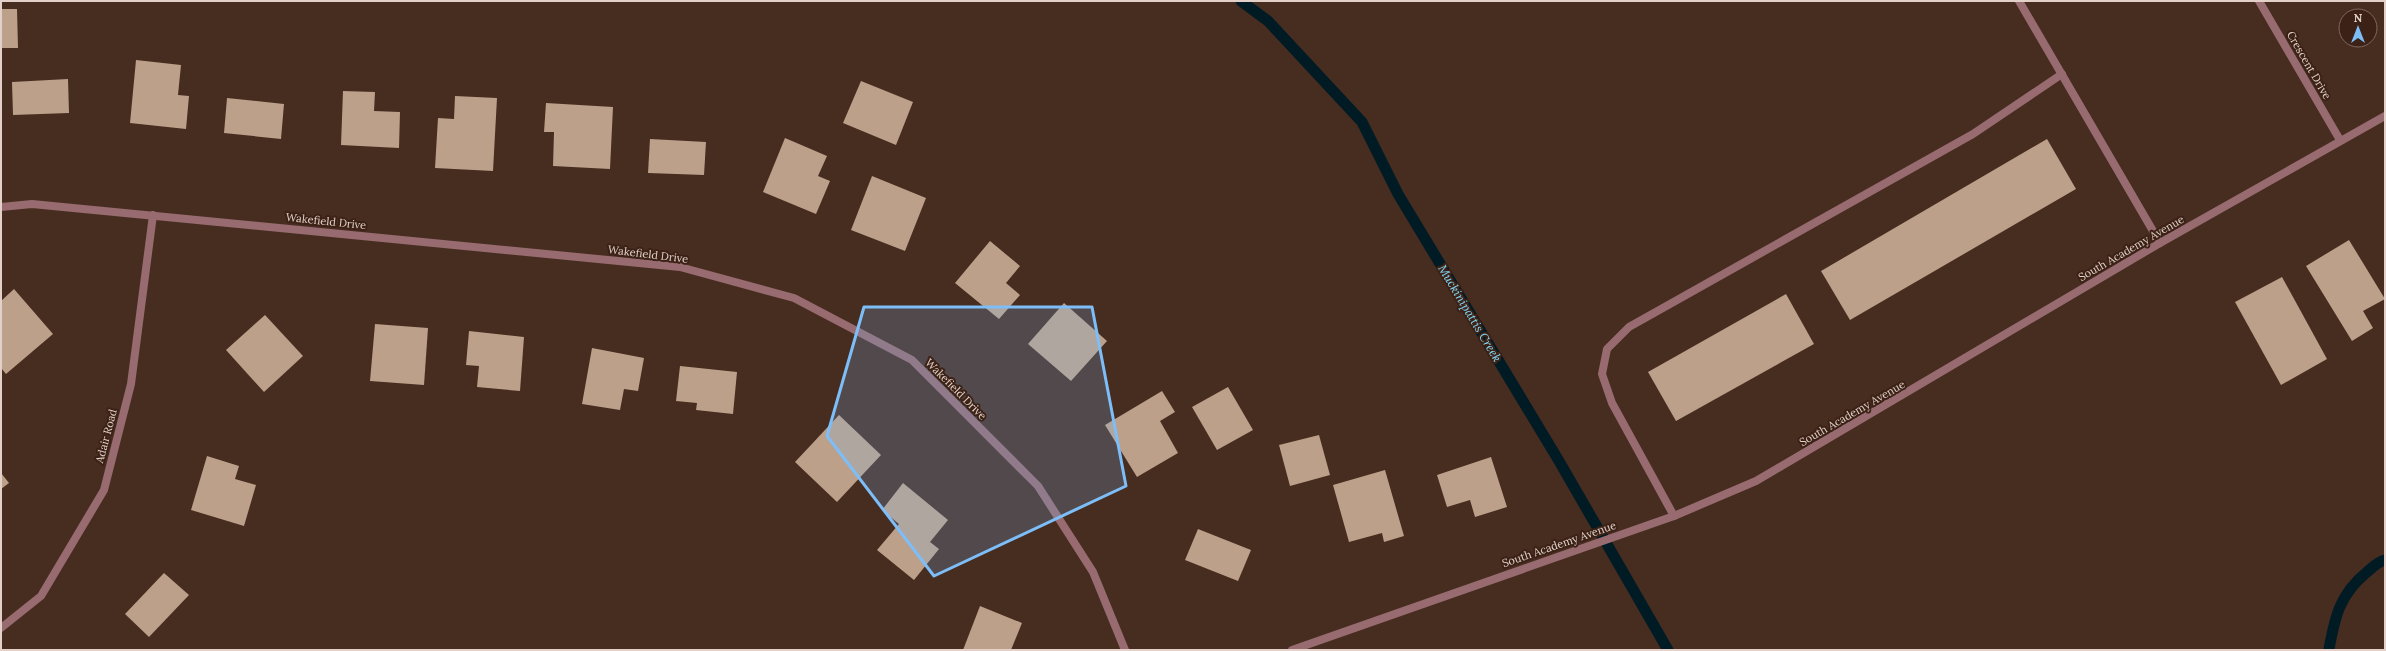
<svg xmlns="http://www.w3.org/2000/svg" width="2386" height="651" font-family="Lora,serif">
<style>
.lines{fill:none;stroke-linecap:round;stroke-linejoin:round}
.stream{stroke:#011b25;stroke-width:11}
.building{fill:#bca08a}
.lane{stroke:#976b70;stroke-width:8}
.street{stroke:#976b70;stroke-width:8}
.marked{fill:#7dbef9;fill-opacity:0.2;stroke:#7dbef9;stroke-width:3;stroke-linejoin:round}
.labels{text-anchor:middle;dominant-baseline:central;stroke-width:4;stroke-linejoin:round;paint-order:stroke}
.street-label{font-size:11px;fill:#e3d1c9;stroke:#3c2216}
.water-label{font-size:12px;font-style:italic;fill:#83d8f8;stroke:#3c2216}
</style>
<rect width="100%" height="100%" fill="#472c20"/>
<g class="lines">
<!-- stream -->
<g class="stream">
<path d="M1241 1 1268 21 1362 122 1398 194 1559 461 1668 650"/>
<path d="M2329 649C2335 616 2340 594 2367 572 2373 567 2377 562 2385 560"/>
</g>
</g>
<!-- building -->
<g class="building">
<path d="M1 9H17L18 48H1Z"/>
<path d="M136 60 181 65 178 95 189 96 186 129 130 123Z"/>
<path d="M68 79 69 113 13 115 12 82Z"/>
<path d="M861 81 913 102 896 145 843 123Z"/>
<path d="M343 91 375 92 374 111 400 112 399 148 341 145Z"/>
<path d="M455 96 497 98 493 171 435 168 438 118 454 119Z"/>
<path d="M227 98 284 104 281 139 224 133Z"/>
<path d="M546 103 613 107 610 169 553 166 554 132H544Z"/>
<path d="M785 138 827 156 818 176 830 181 816 214 763 192Z"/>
<path d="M650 139 706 142 704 175 648 173Z"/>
<path d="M2047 139 2076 189 1850 320 1821 271Z"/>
<path d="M872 176 926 198 905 251 851 230Z"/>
<path d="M2349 240 2385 299 2363 311 2373 328 2352 341 2306 266Z"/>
<path d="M990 241 1020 266 1006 283 1020 295 999 319 955 283Z"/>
<path d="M2282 277 2327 359 2281 385 2235 302Z"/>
<path d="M14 289 53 334 6 374 1 368V301Z"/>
<path d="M1786 294 1814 344 1676 421 1648 372Z"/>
<path d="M1064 303 1107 341 1071 381 1028 344Z"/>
<path d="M265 315 303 356 264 392 226 350Z"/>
<path d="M375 324 428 328 424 385 370 381Z"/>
<path d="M469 331 524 337 520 391 477 387 479 366 466 365Z"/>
<path d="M592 348 644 358 638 391 624 389 620 410 582 404Z"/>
<path d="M680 366 737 372 733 414 696 410 697 403 676 401Z"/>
<path d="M1228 387 1253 430 1217 450 1192 407Z"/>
<path d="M1162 391 1175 412 1160 421 1178 453 1137 477 1105 425Z"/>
<path d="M839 415 881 455 837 502 795 462Z"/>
<path d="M1319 435 1330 475 1290 486 1279 445Z"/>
<path d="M207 456 239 466 235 479 256 485 244 526 191 510Z"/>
<path d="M1491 457 1507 507 1475 517 1470 500 1447 507 1437 475Z"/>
<path d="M1385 470 1404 536 1384 542 1382 533 1349 542 1333 485Z"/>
<path d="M1 473 9 483 1 489Z"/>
<path d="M903 483 948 520 930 542 939 549 914 580 877 550 899 524 882 510Z"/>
<path d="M1198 529 1251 550 1238 581 1185 560Z"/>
<path d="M164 573 189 595 149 637 125 614Z"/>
<path d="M980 606 1022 623 1011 650H963Z"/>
</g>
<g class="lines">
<!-- lane -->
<g class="lane">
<path d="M2019 1 2160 243"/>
<path d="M1674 516 1612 403 1602 374 1607 349 1629 327 1973 134 2062 74"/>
</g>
<!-- street -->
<g class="street">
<path d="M2259 1 2340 140"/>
<path d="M1 207 32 204 680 267 794 298 912 360 1038 486 1093 572 1125 650"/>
<path d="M1 628 41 596 104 490 131 384 153 215"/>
<path d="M1292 650 1674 516 1756 481 2160 243 2385 116"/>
</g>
</g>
<!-- marked area -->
<path class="marked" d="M864 307H1092L1126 486 934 576 827 436Z"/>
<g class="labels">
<!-- street labels -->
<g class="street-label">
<text transform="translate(2309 65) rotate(60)">Crescent Drive</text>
<text transform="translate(326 221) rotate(6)">Wakefield Drive</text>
<text transform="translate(2131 248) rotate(-30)">South Academy Avenue</text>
<text transform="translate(648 254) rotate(7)">Wakefield Drive</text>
<text transform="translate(956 389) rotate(45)">Wakefield Drive</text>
<text transform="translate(1852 413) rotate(-30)">South Academy Avenue</text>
<text transform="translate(106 436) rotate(-75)">Adair Road</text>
<text transform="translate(1559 544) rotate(-19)">South Academy Avenue</text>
</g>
<!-- water labels -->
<g class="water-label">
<text transform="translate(1470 313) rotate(59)">Muckinipattis Creek</text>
</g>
</g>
<!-- border -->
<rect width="2386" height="651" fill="none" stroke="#e3d1c9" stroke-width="4"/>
<!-- north arrow -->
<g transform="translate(2358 28)"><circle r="19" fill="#3c2216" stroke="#7f685e"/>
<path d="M0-3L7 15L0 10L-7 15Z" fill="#7dbef9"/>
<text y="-6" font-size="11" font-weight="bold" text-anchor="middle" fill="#e3d1c9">N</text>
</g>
</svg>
